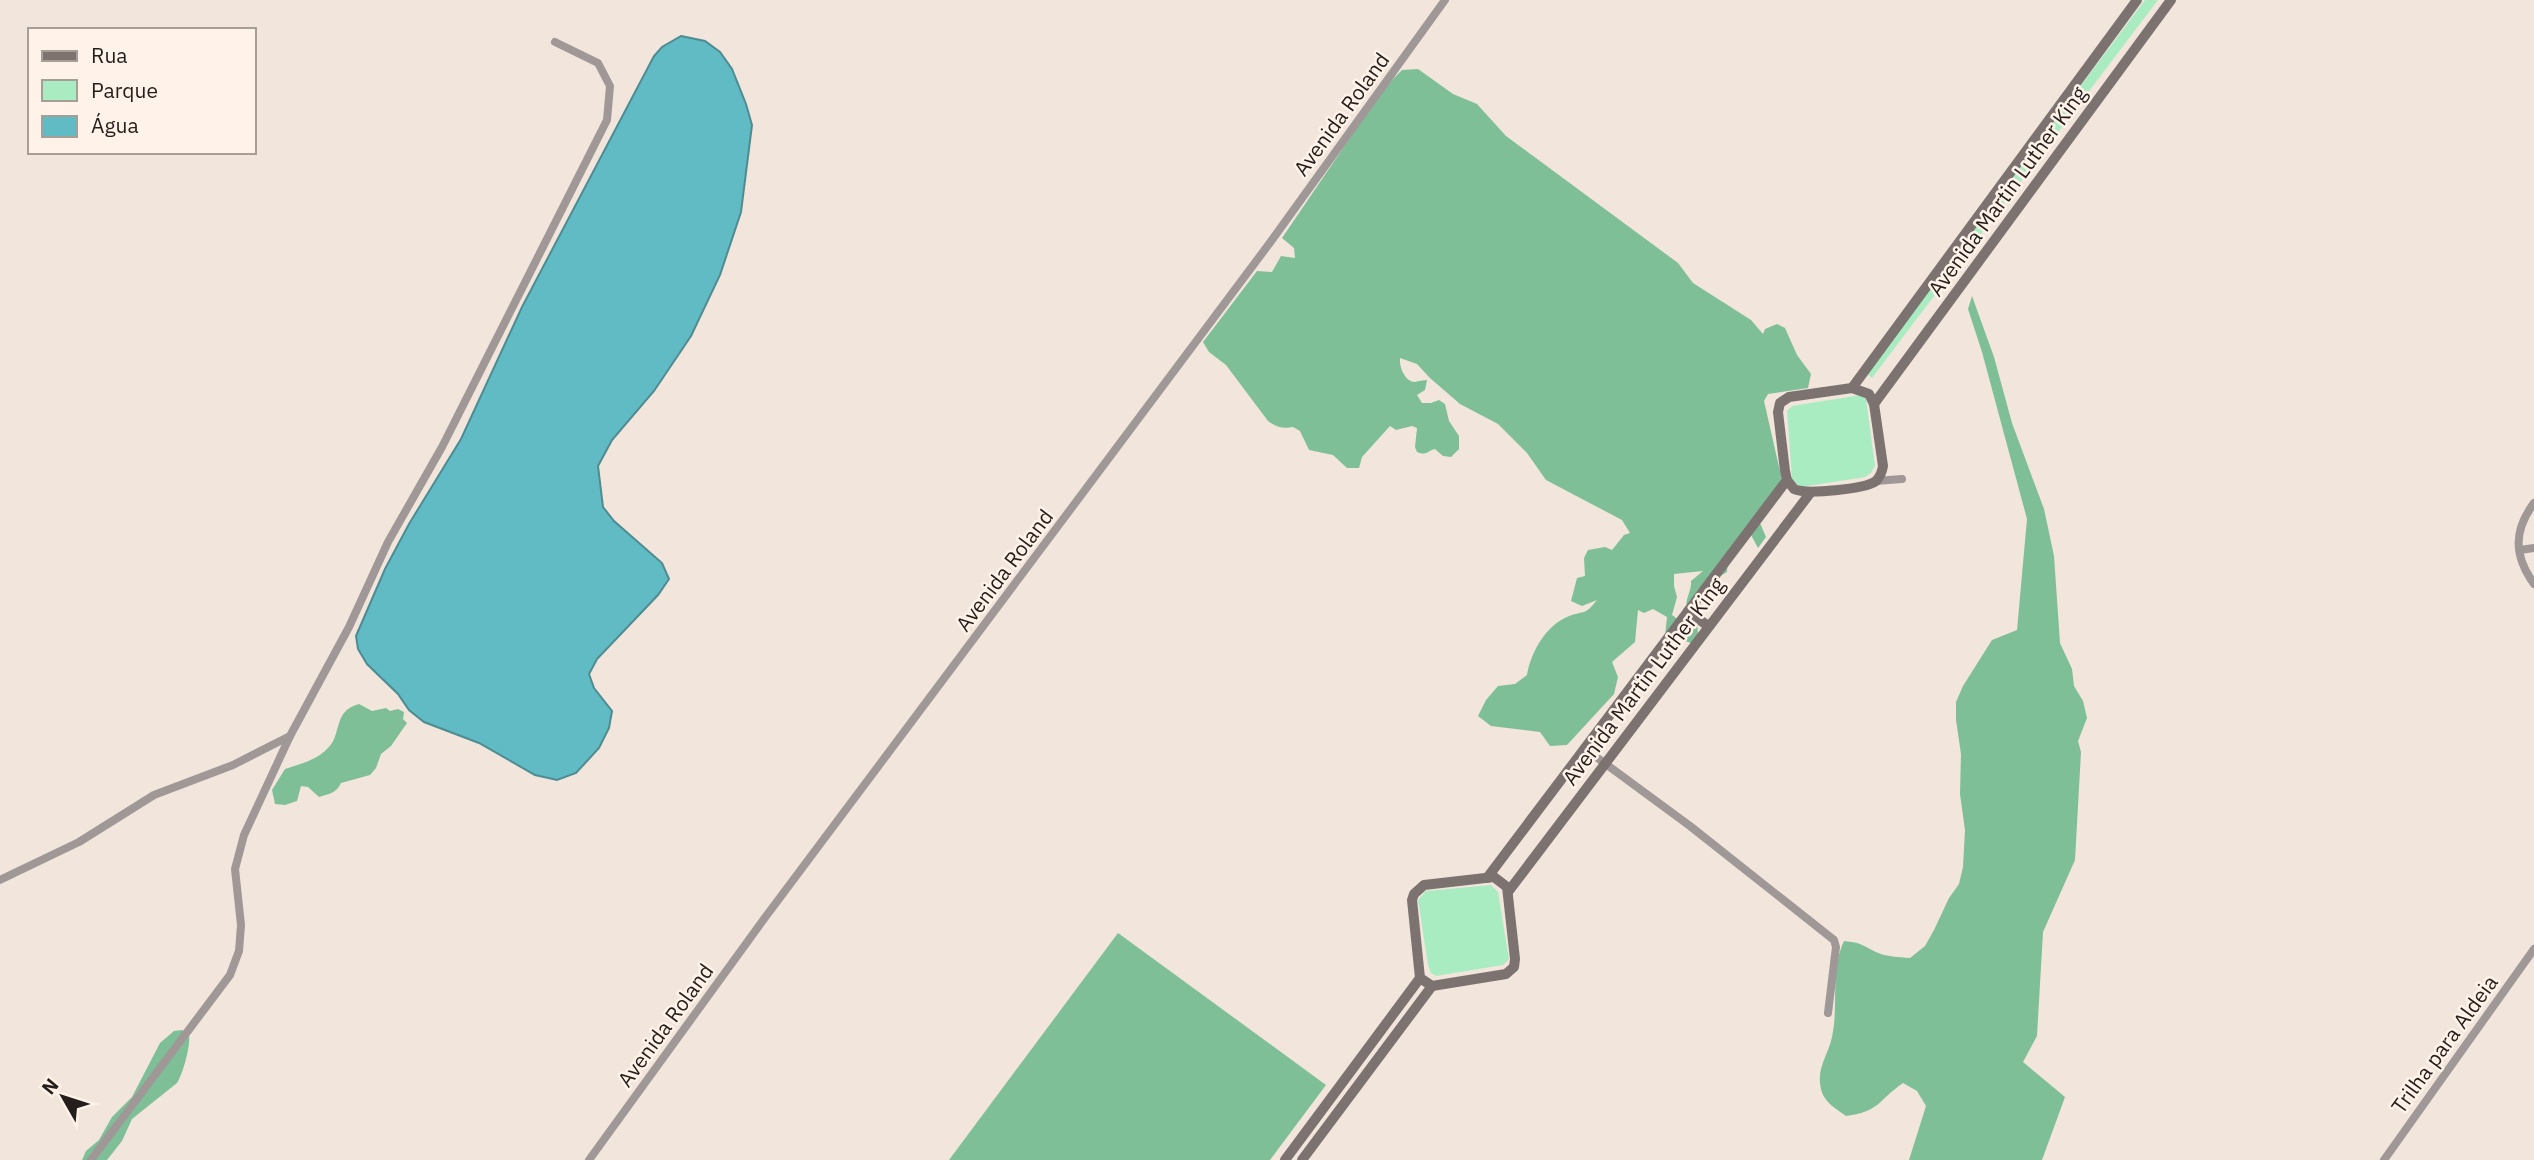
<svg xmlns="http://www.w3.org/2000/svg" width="2534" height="1160" font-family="'IBM Plex Sans',sans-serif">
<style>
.green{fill:#aaecc2}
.forest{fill:#7ebf97}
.water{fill:#60bbc4;stroke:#4e8c92;stroke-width:2}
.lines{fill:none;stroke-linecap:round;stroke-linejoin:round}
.street{stroke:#9f9896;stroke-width:8}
.secondary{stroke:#7c7370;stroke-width:10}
.labels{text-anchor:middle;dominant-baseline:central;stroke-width:5;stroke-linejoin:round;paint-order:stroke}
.street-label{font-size:21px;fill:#241f1c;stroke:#fff2e9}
</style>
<rect width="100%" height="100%" fill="#f2e5dc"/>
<!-- green -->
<g class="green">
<path d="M2145 0H2158L1872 378 1866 373Z"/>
<path d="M1861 395 1866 399 1875 466 1871 473 1865 477 1802 487 1796 484 1792 478 1787 411 1792 406Z"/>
<path d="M1491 885 1498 892 1509 959 1503 965 1436 976 1431 973 1428 965 1418 900 1426 891Z"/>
</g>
<!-- forest -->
<g class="forest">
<path d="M1418 69 1453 94 1477 104 1506 136 1678 263 1693 283 1751 320 1763 334 1765 329 1777 324 1785 328 1797 355 1811 374 1808 388 1768 394 1764 401 1782 480 1760 523 1766 537 1758 548 1750 533 1728 559 1727 572 1715 579 1716 582 1710 593 1703 597 1698 610 1694 612 1687 610C1684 600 1692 591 1691 581L1703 571 1674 574V586L1677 597 1672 615 1679 620 1697 622 1698 635 1691 643 1679 639 1673 642 1665 636 1667 617 1653 609 1644 613 1638 610 1635 642 1612 662 1618 677 1614 694 1567 745 1550 746 1540 732 1491 726 1478 716 1486 700 1498 686 1515 684 1527 675C1531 652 1546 625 1569 616 1586 610 1584 616 1597 600L1582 606 1571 601 1577 578 1585 576 1584 558 1588 550 1605 547 1612 550 1624 535 1630 533 1622 520 1546 480 1527 453 1498 424 1460 404 1430 378 1417 364 1400 358C1399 367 1405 382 1415 382 1419 381 1423 380 1427 380L1425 390 1417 395 1422 403H1431L1439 400 1445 404 1449 421 1459 436V449L1451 457 1443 456 1435 449C1427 451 1427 456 1417 452L1415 447 1417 428 1412 426 1396 430 1390 426 1362 457 1359 468H1347L1333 455 1309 450 1300 431 1293 427C1283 429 1276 427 1268 421L1226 365 1209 352 1203 342 1257 271 1272 272 1281 256 1295 258 1294 248 1282 238 1384 88 1402 70Z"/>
<path d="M1972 296 1994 357 2012 423 2044 509 2054 556 2060 643 2072 669 2074 686 2083 701 2087 718 2078 741 2081 752 2075 860 2043 932 2037 1036 2023 1062 2065 1097 2042 1160H1909L1926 1106 1917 1091 1903 1083C1877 1101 1881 1111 1846 1116 1836 1109 1823 1101 1821 1089 1816 1068 1828 1056 1832 1037 1839 1005 1830 971 1844 941 1863 943 1861 945 1876 952 1887 957 1898 957 1910 958L1925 946 1934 930 1949 898 1959 884 1963 867 1965 830 1960 794 1961 754 1956 720V702L1963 686 1992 640 2017 630 2027 519 1982 352 1968 309Z"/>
<path d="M359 704 372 711 386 708 390 711 398 709 404 712 403 719 407 723 391 746 381 754 376 768 370 775 341 783C337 793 328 794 319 797L308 787 301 786 297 801 285 805 275 804 272 790 285 769C302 763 316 761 329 747 342 733 333 711 359 704Z"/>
<path d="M1118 933 1326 1085 1270 1160H949Z"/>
<path d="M182 1030 189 1035C191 1044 183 1074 177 1083L132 1119 122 1141 107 1160H82L86 1151 99 1140 112 1117 132 1097 160 1043 174 1031Z"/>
</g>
<!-- water -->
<path class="water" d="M681 36 705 41 720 52 732 69 746 104 752 125 741 212 720 275 691 336 654 391 612 440 598 466 603 507 614 521 662 563 669 579 658 595 597 659 589 674 594 688 612 711 609 728 599 748 576 773 557 780 535 775 479 743 424 722 409 710 398 694 367 664 358 649 356 636 385 569 409 524 461 439 522 307 654 56 662 47Z"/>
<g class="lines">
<!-- street -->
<g class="street">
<path d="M1876 481 1902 479"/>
<path d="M2534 503C2513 531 2514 556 2534 584"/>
<path d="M2520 550 2534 548"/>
<path d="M1584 748 1690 826 1834 940 1836 947 1828 1013"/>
<path d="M0 880 79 842 154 795 233 765 290 736"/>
<path d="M91 1160 230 975 239 951 241 925 235 869 244 835 290 736 349 627 388 542 442 447 607 120 610 86 598 63 555 42"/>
<path d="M589 1160 761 923 1269 244 1445 0"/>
<path d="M2384 1160 2534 949"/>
</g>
<!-- secondary -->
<g class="secondary">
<path d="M1852 388 2137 0"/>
<path d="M1852 388 1869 394 1874 404 1883 466C1882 472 1880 477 1876 481 1865 489 1806 495 1794 489L1787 480 1785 471 1778 412 1780 403 1789 397Z"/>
<path d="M1874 404 2171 0"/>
<path d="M1688 611 1708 626"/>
<path d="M1494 877 1507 887 1515 959 1514 967 1506 974 1432 986 1420 978 1412 900 1414 894 1424 885Z"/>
<path d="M1487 878 1787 480"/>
<path d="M1508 892 1811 492"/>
<path d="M1285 1160 1420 978"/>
<path d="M1302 1160 1432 986"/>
</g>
</g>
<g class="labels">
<!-- street labels -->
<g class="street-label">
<text transform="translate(1341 114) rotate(-54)">Avenida Roland</text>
<text transform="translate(2007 191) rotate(-54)">Avenida Martin Luther King</text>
<text transform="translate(1004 570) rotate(-53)">Avenida Roland</text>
<text transform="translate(1643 681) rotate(-53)">Avenida Martin Luther King</text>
<text transform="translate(665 1025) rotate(-54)">Avenida Roland</text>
<text transform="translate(2444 1044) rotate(-54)">Trilha para Aldeia</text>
</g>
</g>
<!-- legend -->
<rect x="28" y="28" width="228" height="126" fill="#fff2e9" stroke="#a79e97" stroke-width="2"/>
<rect x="42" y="51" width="35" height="10" fill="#7c7370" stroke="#a79e97" stroke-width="2"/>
<text x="91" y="63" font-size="21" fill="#241f1c">Rua</text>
<rect x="42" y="80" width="35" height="21" fill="#aaecc2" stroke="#a79e97" stroke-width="2"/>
<text x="91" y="98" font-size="21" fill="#241f1c">Parque</text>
<rect x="42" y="116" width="35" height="21" fill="#60bbc4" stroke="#a79e97" stroke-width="2"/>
<text x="91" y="133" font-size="21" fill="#241f1c">Água</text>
<!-- north arrow -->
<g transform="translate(63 1097) rotate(309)" stroke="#fff2e9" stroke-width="5" paint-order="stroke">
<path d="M0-5L12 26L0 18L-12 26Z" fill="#241f1c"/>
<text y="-10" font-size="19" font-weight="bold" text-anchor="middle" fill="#241f1c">N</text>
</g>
</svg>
